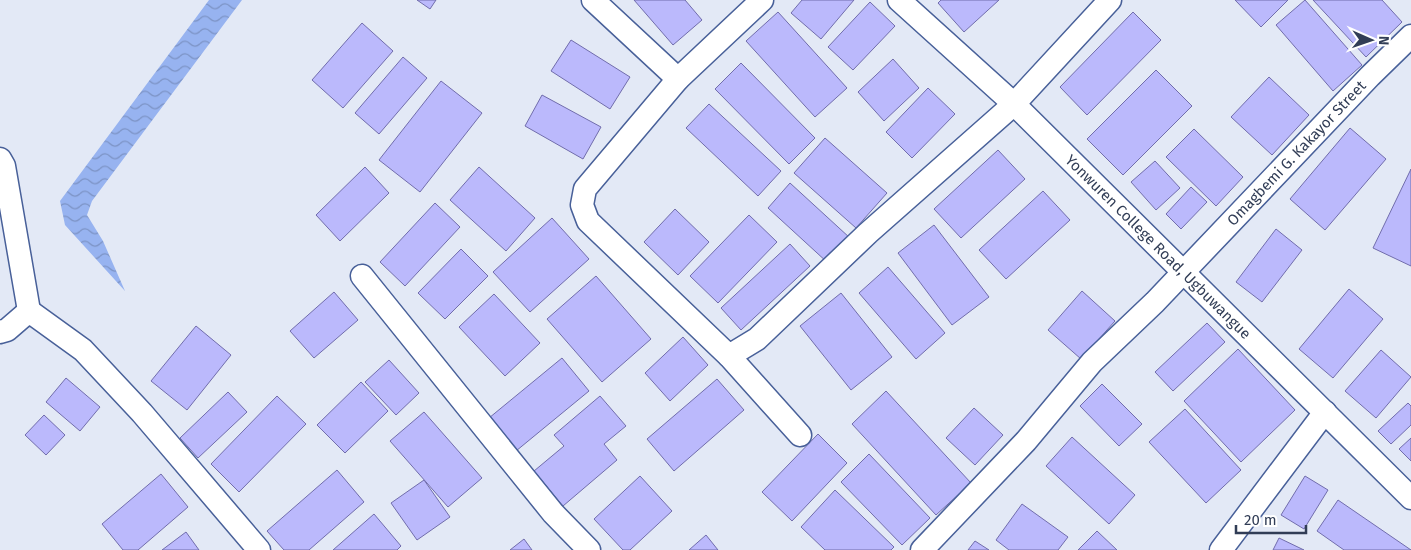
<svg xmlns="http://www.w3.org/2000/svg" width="1411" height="550" font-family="'Fira Sans',sans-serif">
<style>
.water{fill:url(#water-waves)}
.building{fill:#bbb9fc;stroke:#716dac}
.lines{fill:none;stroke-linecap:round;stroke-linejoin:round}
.street-casing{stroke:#486099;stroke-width:25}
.street{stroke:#fff;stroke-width:22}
.labels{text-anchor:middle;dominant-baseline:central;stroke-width:4;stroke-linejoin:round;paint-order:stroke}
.street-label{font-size:15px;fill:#313d56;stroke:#fff}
</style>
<defs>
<pattern id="water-waves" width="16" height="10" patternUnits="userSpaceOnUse" patternTransform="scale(1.25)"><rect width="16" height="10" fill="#97b3f0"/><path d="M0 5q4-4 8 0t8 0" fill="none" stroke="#7c93c5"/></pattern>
</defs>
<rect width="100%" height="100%" fill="#e3e9f6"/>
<!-- water -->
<path class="water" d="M209 0H242L92 201 87 215 103 241 125 291 65 225 60 201Z"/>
<!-- building -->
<g class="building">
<path d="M417 0H436L430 9Z"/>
<path d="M634 0H685L702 20 673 45Z"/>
<path d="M802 0H854L821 39 791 13Z"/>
<path d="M941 0H999L964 32 938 3Z"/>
<path d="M1235 0H1288L1261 27Z"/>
<path d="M1305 0 1362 65 1333 91 1276 25Z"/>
<path d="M1313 0H1382L1402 22 1366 57Z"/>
<path d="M870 2 895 26 853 70 828 47Z"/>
<path d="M778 12 847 88 815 117 746 41Z"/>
<path d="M1133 12 1161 40 1087 115 1060 87Z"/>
<path d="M362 23 393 51 343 108 312 80Z"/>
<path d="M571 40 630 77 610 109 551 71Z"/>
<path d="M403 57 427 78 379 134 355 113Z"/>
<path d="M893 59 919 88 884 121 858 92Z"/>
<path d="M741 63 815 138 789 164 715 89Z"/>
<path d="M1156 70 1192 106 1123 175 1087 139Z"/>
<path d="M1269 77 1309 115 1272 155 1231 117Z"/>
<path d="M441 81 482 113 420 192 379 160Z"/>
<path d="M928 88 955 114 912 158 886 132Z"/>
<path d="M542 95 601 127 583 159 525 126Z"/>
<path d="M709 104 781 171 758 196 686 128Z"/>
<path d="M1350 128 1386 159 1325 230 1290 199Z"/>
<path d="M1194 129 1243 177 1216 206 1166 157Z"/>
<path d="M825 138 887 193 856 228 794 173Z"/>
<path d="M998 150 1025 179 961 238 934 209Z"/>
<path d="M1155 161 1180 188 1156 210 1131 182Z"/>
<path d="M365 167 389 193 340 241 316 215Z"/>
<path d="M479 167 535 218 506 251 450 200Z"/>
<path d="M1411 169V266L1373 248Z"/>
<path d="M790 183 850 238 828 263 768 208Z"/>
<path d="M1191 187 1207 202 1181 229 1166 214Z"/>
<path d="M1043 191 1070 220 1006 279 979 250Z"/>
<path d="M435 203 460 227 405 286 380 262Z"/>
<path d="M675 209 709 242 678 275 644 242Z"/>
<path d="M749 215 777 242 718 303 690 276Z"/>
<path d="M552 218 589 259 530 312 493 272Z"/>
<path d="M934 225 989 297 952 325 898 253Z"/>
<path d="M1276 229 1302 250 1262 302 1236 282Z"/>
<path d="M790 244 810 266 741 330 721 308Z"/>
<path d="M461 249 488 276 445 319 418 293Z"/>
<path d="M888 267 945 333 916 359 859 293Z"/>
<path d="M596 276 651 339 602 382 547 319Z"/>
<path d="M1349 289 1383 319 1333 378 1299 349Z"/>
<path d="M1082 291 1115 321 1081 359 1048 330Z"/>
<path d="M334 292 358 320 314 358 290 331Z"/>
<path d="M841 293 892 357 851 390 800 326Z"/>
<path d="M494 294 540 343 505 376 459 327Z"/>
<path d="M1207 323 1225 342 1173 391 1155 372Z"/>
<path d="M196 326 231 355 187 410 151 381Z"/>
<path d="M683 337 708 365 670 401 645 373Z"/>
<path d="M1238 349 1295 410 1241 462 1184 401Z"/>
<path d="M1381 350 1411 377 1376 418 1345 391Z"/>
<path d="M562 358 589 391 516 451 489 418Z"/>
<path d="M389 360 419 393 396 415 365 382Z"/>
<path d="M66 378 100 407 80 431 46 402Z"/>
<path d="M717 379 744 410 674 471 647 439Z"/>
<path d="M361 382 388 411 345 453 317 425Z"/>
<path d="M1102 384 1142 424 1119 446 1080 406Z"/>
<path d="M886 391 971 483 936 515 852 424Z"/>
<path d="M228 392 247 412 198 458 180 438Z"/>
<path d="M277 396 306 424 239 492 211 464Z"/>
<path d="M600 396 626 426 604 444 617 460 563 506 534 471 564 446 554 435Z"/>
<path d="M1408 403 1411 406V425L1391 444 1378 431Z"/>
<path d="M974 408 1003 435 975 465 946 438Z"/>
<path d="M1185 409 1241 470 1206 503 1149 442Z"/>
<path d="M424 412 482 478 448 507 390 441Z"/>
<path d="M44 415 65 435 46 455 25 435Z"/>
<path d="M818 434 847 463 792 521 762 492Z"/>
<path d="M1072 437 1135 495 1109 524 1046 466Z"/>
<path d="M1411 438V461L1399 449Z"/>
<path d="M869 454 930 518 902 545 841 482Z"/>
<path d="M337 470 364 502 309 550H284L267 531Z"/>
<path d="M161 474 188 507 138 550H123L102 524Z"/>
<path d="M640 476 672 511 630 550H623L594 519Z"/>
<path d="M1305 476 1328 490 1304 529 1281 515Z"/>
<path d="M424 480 450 517 417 540 391 503Z"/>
<path d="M835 490 894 547 891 550H825L801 527Z"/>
<path d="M1338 500 1411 550H1344L1317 531Z"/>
<path d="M1022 504 1068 537 1058 550H1009L996 540Z"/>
<path d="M374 514 401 546 397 550H333Z"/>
<path d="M1097 531 1117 550H1078Z"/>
<path d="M186 532 199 550H162Z"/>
<path d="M706 535 718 550H689Z"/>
<path d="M1279 538 1304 550H1273Z"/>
<path d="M524 539 532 550H510Z"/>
<path d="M975 541 989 550H968Z"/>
</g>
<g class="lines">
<!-- street casing -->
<g class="street-casing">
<g id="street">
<path d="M593 0 678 79"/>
<path d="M762 0 678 79 585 189 582 205 588 221 729 356 757 339 868 233 1014 104 1110 0"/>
<path id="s1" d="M899 0 1014 104 1411 498"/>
<path d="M0 159 4 166 29 311"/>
<path d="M362 276 553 513 589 550"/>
<path d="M0 332 7 330 29 311 83 350 142 413 259 550"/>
<path d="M729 356 800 435"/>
<path id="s2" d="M922 550 1026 441 1092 362 1155 302 1370 76 1411 36"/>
<path d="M1221 550 1325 412"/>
</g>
</g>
<!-- street -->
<use href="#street" class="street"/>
</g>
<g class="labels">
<!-- street labels -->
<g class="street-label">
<text stroke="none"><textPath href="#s2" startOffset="546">Omagbemi G. Kakayor Street</textPath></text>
<text stroke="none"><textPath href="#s1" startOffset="358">Yonwuren College Road, Ugbuwangue</textPath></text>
</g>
</g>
<!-- north arrow -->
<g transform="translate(1371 40) rotate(92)" stroke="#ffffff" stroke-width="4" paint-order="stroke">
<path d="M0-4L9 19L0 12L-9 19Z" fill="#313d56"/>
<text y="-8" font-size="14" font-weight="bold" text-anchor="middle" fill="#313d56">N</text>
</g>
<!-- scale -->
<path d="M1236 525v8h70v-8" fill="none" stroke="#313d56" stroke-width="2.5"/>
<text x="1244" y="525" font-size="15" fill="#313d56" stroke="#ffffff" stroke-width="4" paint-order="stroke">20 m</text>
</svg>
